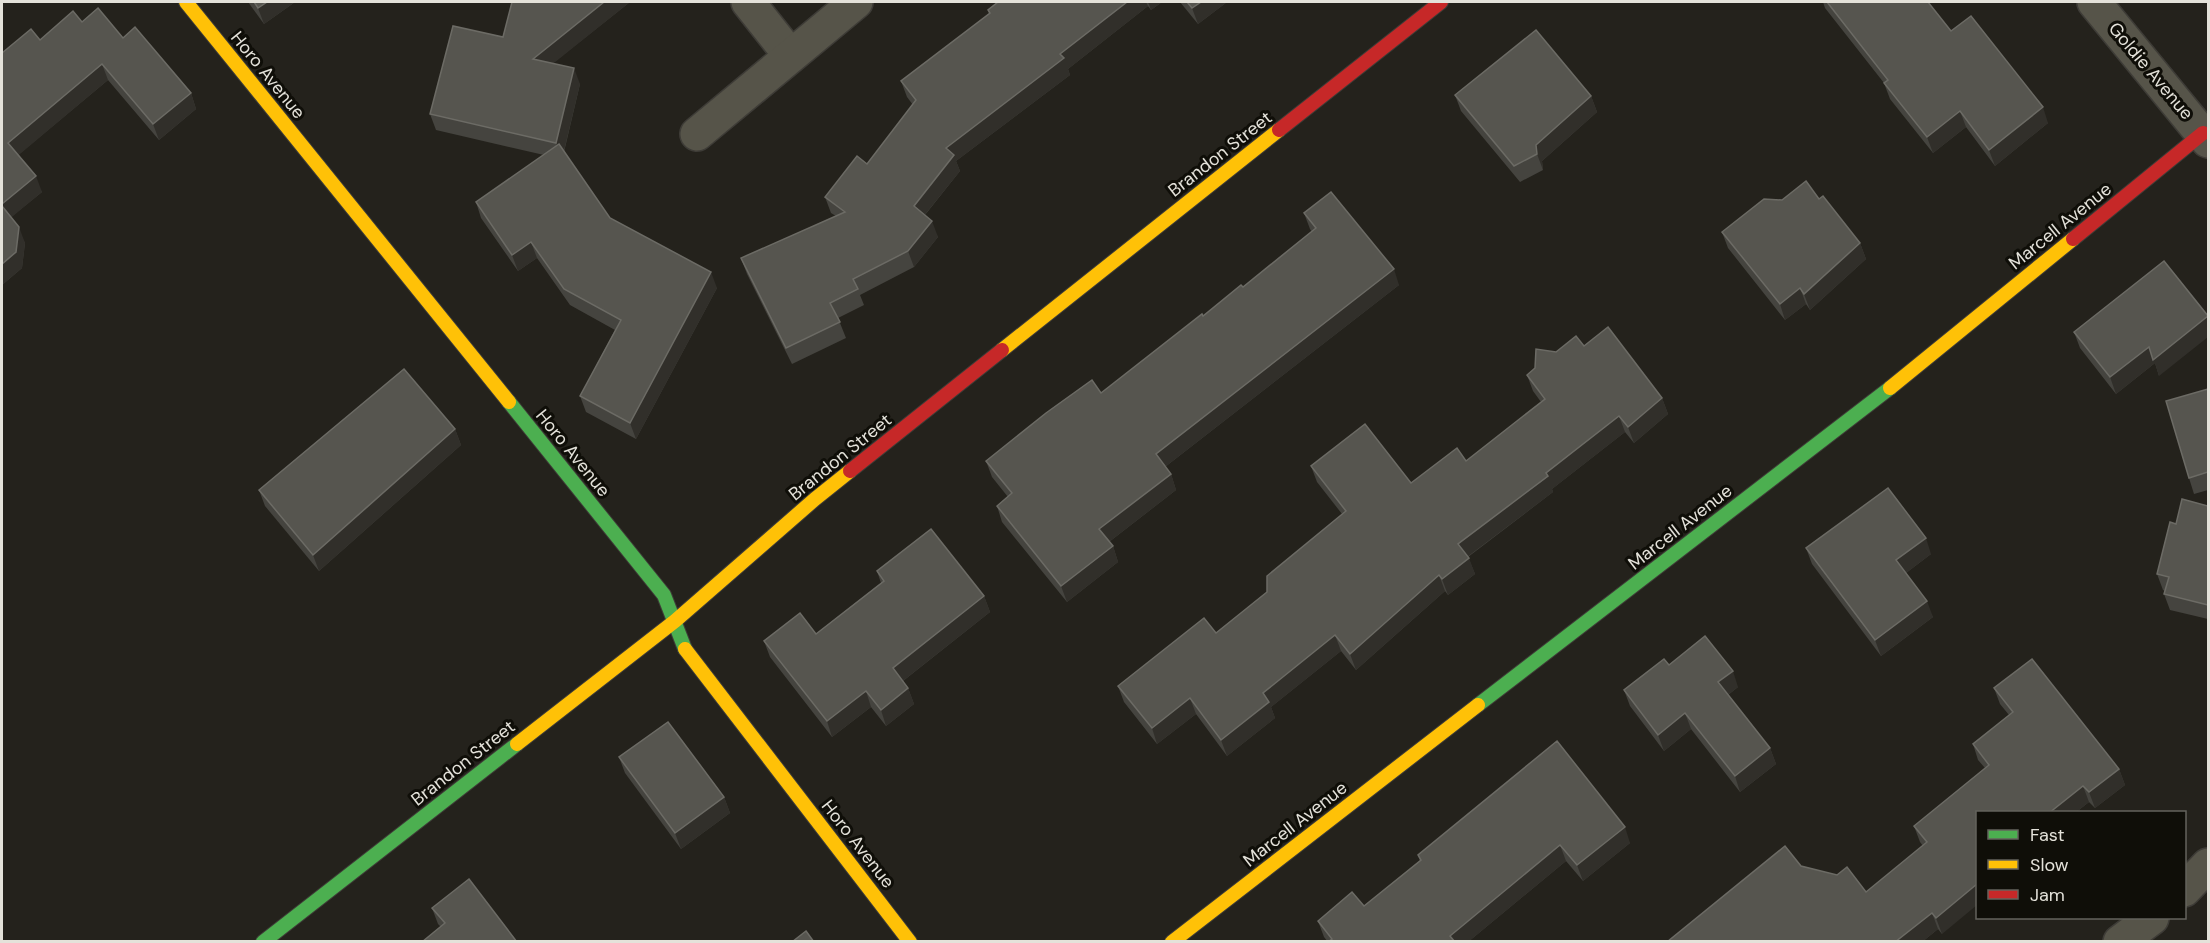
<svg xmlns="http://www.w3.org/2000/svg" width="2210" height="943" font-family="'DM Sans',sans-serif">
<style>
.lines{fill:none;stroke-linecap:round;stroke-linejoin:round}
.street-casing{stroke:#3e3c37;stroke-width:36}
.fast-casing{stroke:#3e3c37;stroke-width:16}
.slow-casing{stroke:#3e3c37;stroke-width:16}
.jam-casing{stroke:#3e3c37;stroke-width:16}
.street{stroke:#565449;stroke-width:33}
.fast{stroke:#4caf50;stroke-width:14}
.slow{stroke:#ffc107;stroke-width:14}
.jam{stroke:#c62828;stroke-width:14}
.wall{fill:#45443f}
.shaded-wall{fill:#312f2a}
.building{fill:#56554f;stroke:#6c6b65;stroke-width:1.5}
.labels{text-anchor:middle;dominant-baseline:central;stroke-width:6;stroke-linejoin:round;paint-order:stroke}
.street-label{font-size:18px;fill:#e4e2da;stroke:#0f0e08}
</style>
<rect width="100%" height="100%" fill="#24221c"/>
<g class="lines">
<!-- street casing -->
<g class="street-casing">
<g id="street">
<path d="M748 2 790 55"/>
<path d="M2094 2 2208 141"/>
<path d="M697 134 856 2"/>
<path d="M2184 890 2208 865"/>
<path d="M2120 942 2152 918"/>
</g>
</g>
<!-- fast casing -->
<g class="fast-casing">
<g id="fast">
<path d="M509 402 664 595 685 649"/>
<path d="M1478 705 1890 388"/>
<path d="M263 942 517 744"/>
</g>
</g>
<!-- slow casing -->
<g class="slow-casing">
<g id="slow">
<path d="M186 2 509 402"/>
<path d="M1002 350 1279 130"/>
<path d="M1890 388 2073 239"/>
<path d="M685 649 910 942"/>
<path d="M517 744 675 621 815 499 850 471"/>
<path d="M1172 942 1478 705"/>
</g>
</g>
<!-- jam casing -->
<g class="jam-casing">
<g id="jam">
<path d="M1279 130 1441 2"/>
<path d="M2073 239 2203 133"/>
<path d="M850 471 1002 350"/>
</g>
</g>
<!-- street -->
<use href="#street" class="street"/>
<!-- fast -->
<use href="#fast" class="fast"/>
<!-- slow -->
<use href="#slow" class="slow"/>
<!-- jam -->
<use href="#jam" class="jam"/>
</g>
<!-- wall -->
<g class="wall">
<path d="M248 2H295L264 24Z"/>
<path d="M512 2H630L553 63 580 84 564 152 610 218 717 288 636 439 586 412 580 396 615 330 570 305 537 258 518 271 481 218 476 202 544 155 436 130 430 114 503 37Z"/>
<path d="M998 2H1162L1151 10 1148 6 1068 69 1070 75 956 161 960 171 925 215 938 237 914 267 860 295 864 305 838 318 846 338 792 364 747 274 741 258 836 216 831 213 825 197 867 164 913 105 907 97 901 81 989 14 988 10Z"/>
<path d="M1180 2H1227L1198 24Z"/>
<path d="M1823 2H1928L1951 31 2048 123 1995 166 1966 127 1933 153 1890 99 1884 83 1825 8Z"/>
<path d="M82 22 123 38 191 93 196 109 159 140 108 80 18 155 42 192 11 217 25 243 22 268 2 285V53L40 40Z"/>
<path d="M1455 95 1591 96 1597 112 1542 161 1543 170 1520 182 1461 111Z"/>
<path d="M1819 199 1860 243 1866 259 1810 310 1806 304 1785 320 1728 248 1722 232 1782 200Z"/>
<path d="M1304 213 1399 285 1165 467 1171 474 1176 490 1109 542 1113 546 1118 562 1067 602 1002 522 997 506 1008 497 992 477 986 461 1101 393 1203 316 1243 287 1312 232 1310 229Z"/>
<path d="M2164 261 2159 376 2155 363 2116 394 2080 348 2074 332Z"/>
<path d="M1584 346 1662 398 1668 414 1634 443 1625 432 1552 489 1553 492 1468 557 1475 574 1448 595 1445 591 1356 670 1341 651 1271 707 1275 718 1227 756 1196 714 1157 744 1124 702 1118 686 1216 633 1267 592 1342 514 1317 482 1311 466 1411 483 1466 461 1541 402 1533 391 1527 375 1556 352Z"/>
<path d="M2208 389V490L2194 494 2189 478Z"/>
<path d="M455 429 461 445 319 571 265 506 259 490Z"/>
<path d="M2208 506V619L2170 610 2164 594 2165 591 2163 590 2157 574 2176 524Z"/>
<path d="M1806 548 1931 554 1906 573 1933 617 1881 656 1812 564Z"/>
<path d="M877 571 984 596 990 612 903 681 908 688 914 704 886 726 871 707 832 737 770 657 764 641 816 634 881 583Z"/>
<path d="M1669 665 1738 687 1728 695 1770 748 1776 764 1740 792 1691 729 1664 751 1630 706 1624 690Z"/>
<path d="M1994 688 2119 769 2125 785 2095 808 2089 802 2075 813H1977L1942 934 1938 929 1922 942H1667L1801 866 1866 892 1923 846 1920 842 1914 826 1985 768 1978 760 1973 744 2009 715 2000 704Z"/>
<path d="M1557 741 1630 843 1583 881 1566 861 1468 942H1328L1324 937 1318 921 1364 906 1420 861 1418 855Z"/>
<path d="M619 757 724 797 730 813 681 849 625 773Z"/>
<path d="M432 908 517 942 441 927 438 924Z"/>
</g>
<!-- shaded-wall -->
<g class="shaded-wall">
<path d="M267 2H295L264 24 258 8Z"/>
<path d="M604 2H630L539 75 533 59Z"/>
<path d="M1127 2H1146L1148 6 1068 69 1070 75 956 161 960 171 919 222 914 206 946 148 1060 54Z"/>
<path d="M1148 2H1162L1151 10Z"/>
<path d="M1201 2H1227L1198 24 1192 8Z"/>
<path d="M102 64 108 80 14 159 8 143Z"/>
<path d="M574 68 580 84 562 159 556 143Z"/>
<path d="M191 93 196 109 159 140 153 124Z"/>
<path d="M1591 96 1597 112 1542 161 1543 170 1537 154 1536 145Z"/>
<path d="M2043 107 2048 123 1995 166 1989 150Z"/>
<path d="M1960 111 1966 127 1933 153 1927 137Z"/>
<path d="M36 176 42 192 7 221 2 204Z"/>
<path d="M932 221 938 237 914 267 908 251Z"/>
<path d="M19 227 25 243 22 268 2 285V264Z"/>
<path d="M531 242 537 258 518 271 512 255Z"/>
<path d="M1860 243 1866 259 1810 310 1804 294Z"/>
<path d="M1394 269 1399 285 1161 470 1156 454Z"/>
<path d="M711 272 717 288 636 439 630 423Z"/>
<path d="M1800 288 1806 304 1785 320 1780 304Z"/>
<path d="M2208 316V337L2159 376 2155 363 2116 394 2110 377 2149 347Z"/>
<path d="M1662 398 1668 414 1634 443 1628 427Z"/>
<path d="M1619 416 1625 432 1552 489 1553 492 1463 560 1458 544 1546 473Z"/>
<path d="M455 429 461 445 319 571 313 555Z"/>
<path d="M1171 474 1176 490 1105 545 1099 529Z"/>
<path d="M1926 538 1931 554 1902 576 1896 560Z"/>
<path d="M1113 546 1118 562 1067 602 1061 586Z"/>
<path d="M1469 558 1475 574 1448 595 1442 579Z"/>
<path d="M1439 575 1445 591 1356 670 1350 654Z"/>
<path d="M984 596 990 612 899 684 893 668Z"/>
<path d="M1927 601 1933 617 1881 656 1875 640Z"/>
<path d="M1335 635 1341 651 1271 707 1275 718 1227 756 1221 740 1263 693Z"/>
<path d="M1733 671 1738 687 1724 698 1718 682Z"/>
<path d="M908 688 914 704 886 726 881 710Z"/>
<path d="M866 691 871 707 832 737 827 721Z"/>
<path d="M1190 698 1196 714 1157 744 1152 728Z"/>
<path d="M1685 713 1691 729 1664 751 1658 735Z"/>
<path d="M1770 748 1776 764 1740 792 1735 776Z"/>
<path d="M2119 769 2125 785 2095 808 2089 792Z"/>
<path d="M2083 786 2089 802 2075 813H2049Z"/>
<path d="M724 797 730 813 681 849 675 833Z"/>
<path d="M1625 827 1630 843 1583 881 1577 865Z"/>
<path d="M1560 845 1566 861 1468 942H1452L1450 936Z"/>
<path d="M1977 884V905L1942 934 1936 918Z"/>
<path d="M1932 913 1938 929 1922 942H1895Z"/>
</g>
<!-- building -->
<g class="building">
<path d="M254 2H267L258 8Z"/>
<path d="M512 2H604L533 59 574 68 556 143 430 114 453 26 503 37Z"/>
<path d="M998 2H1127L1060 54 1064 58 946 148 954 155 914 206 932 221 908 251 853 279 858 289 830 303 840 322 786 348 741 258 845 212 825 197 857 156 867 164 916 100 901 81 990 13 988 10Z"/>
<path d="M1187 2H1201L1192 8Z"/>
<path d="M1827 2H1928L1951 31 1971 16 2043 107 1989 150 1960 111 1927 137 1884 83 1888 80Z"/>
<path d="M98 8 123 38 135 27 191 93 153 124 102 64 8 143 36 176 2 204V53L31 29 40 40 73 11 82 22Z"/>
<path d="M1536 30 1591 96 1536 145 1537 154 1514 166 1455 95Z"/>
<path d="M559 144 610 218 711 272 630 423 580 396 621 320 564 289 531 242 512 255 476 202Z"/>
<path d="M1806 181 1819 199 1823 196 1860 243 1804 294 1800 288 1780 304 1722 232 1764 199 1782 200Z"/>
<path d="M1331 192 1394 269 1156 454 1171 474 1099 529 1113 546 1061 586 997 506 1012 493 986 461 1046 413 1092 380 1101 393 1202 314 1203 316 1241 285 1243 287 1316 228 1304 213Z"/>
<path d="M2 206 19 227 16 252 2 264Z"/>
<path d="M2164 261 2208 316 2153 360 2149 347 2110 377 2074 332Z"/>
<path d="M1608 327 1662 398 1628 427 1619 416 1546 473 1548 476 1458 544 1469 558 1442 579 1439 575 1350 654 1335 635 1263 693 1269 702 1221 740 1190 698 1152 728 1118 686 1204 618 1216 633 1267 592V576L1346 511 1311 466 1365 424 1411 483 1457 448 1466 461 1545 399 1527 375 1535 368 1536 349 1556 352 1576 336 1584 346Z"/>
<path d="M404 369 455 429 313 555 259 490Z"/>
<path d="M2208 389V472L2189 478 2166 401Z"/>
<path d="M1888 488 1926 538 1896 560 1927 601 1875 640 1806 548Z"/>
<path d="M2182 499 2208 506V605L2164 594 2169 577 2157 574 2170 522 2176 524Z"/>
<path d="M931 529 984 596 893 668 908 688 881 710 866 691 827 721 764 641 800 613 816 634 884 581 877 571Z"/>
<path d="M1705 636 1733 671 1718 682 1770 748 1735 776 1685 713 1658 735 1624 690 1664 659 1669 665Z"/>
<path d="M2032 659 2119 769 2089 792 2083 786 2049 813H1977V884L1936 918 1932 913 1895 942H1667L1785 846 1801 866 1837 875 1847 867 1866 892 1927 842 1914 826 1989 765 1973 744 2013 712 1994 688Z"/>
<path d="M668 722 724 797 675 833 619 757Z"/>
<path d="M1557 741 1625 827 1577 865 1560 845 1450 936 1455 942H1328L1332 939 1318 921 1352 892 1364 906 1421 860 1418 855Z"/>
<path d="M469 879 517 942H422L445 923 432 908Z"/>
<path d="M806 931 814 942H792Z"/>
</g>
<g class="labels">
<!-- street labels -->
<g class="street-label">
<text transform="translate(2151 71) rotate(50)">Goldie Avenue</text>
<text transform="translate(268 75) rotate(51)">Horo Avenue</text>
<text transform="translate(1220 154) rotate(-38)">Brandon Street</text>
<text transform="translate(2060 226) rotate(-39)">Marcell Avenue</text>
<text transform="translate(573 453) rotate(51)">Horo Avenue</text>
<text transform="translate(840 457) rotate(-39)">Brandon Street</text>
<text transform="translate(1680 527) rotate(-38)">Marcell Avenue</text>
<text transform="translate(463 763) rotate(-38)">Brandon Street</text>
<text transform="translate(1295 824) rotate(-38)">Marcell Avenue</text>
<text transform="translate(858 844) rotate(52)">Horo Avenue</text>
</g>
</g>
<!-- border -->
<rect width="2210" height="943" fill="none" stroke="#e4e2da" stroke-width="6"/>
<!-- legend -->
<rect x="1976" y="811" width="210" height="108" fill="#0f0e08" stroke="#64635c" stroke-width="1.5"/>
<rect x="1988" y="830" width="30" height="9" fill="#4caf50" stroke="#64635c" stroke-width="1.5"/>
<text x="2030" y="841" font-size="18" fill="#e4e2da">Fast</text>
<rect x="1988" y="860" width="30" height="9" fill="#ffc107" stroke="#64635c" stroke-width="1.5"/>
<text x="2030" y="871" font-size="18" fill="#e4e2da">Slow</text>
<rect x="1988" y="890" width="30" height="9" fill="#c62828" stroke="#64635c" stroke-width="1.5"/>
<text x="2030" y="901" font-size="18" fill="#e4e2da">Jam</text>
</svg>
